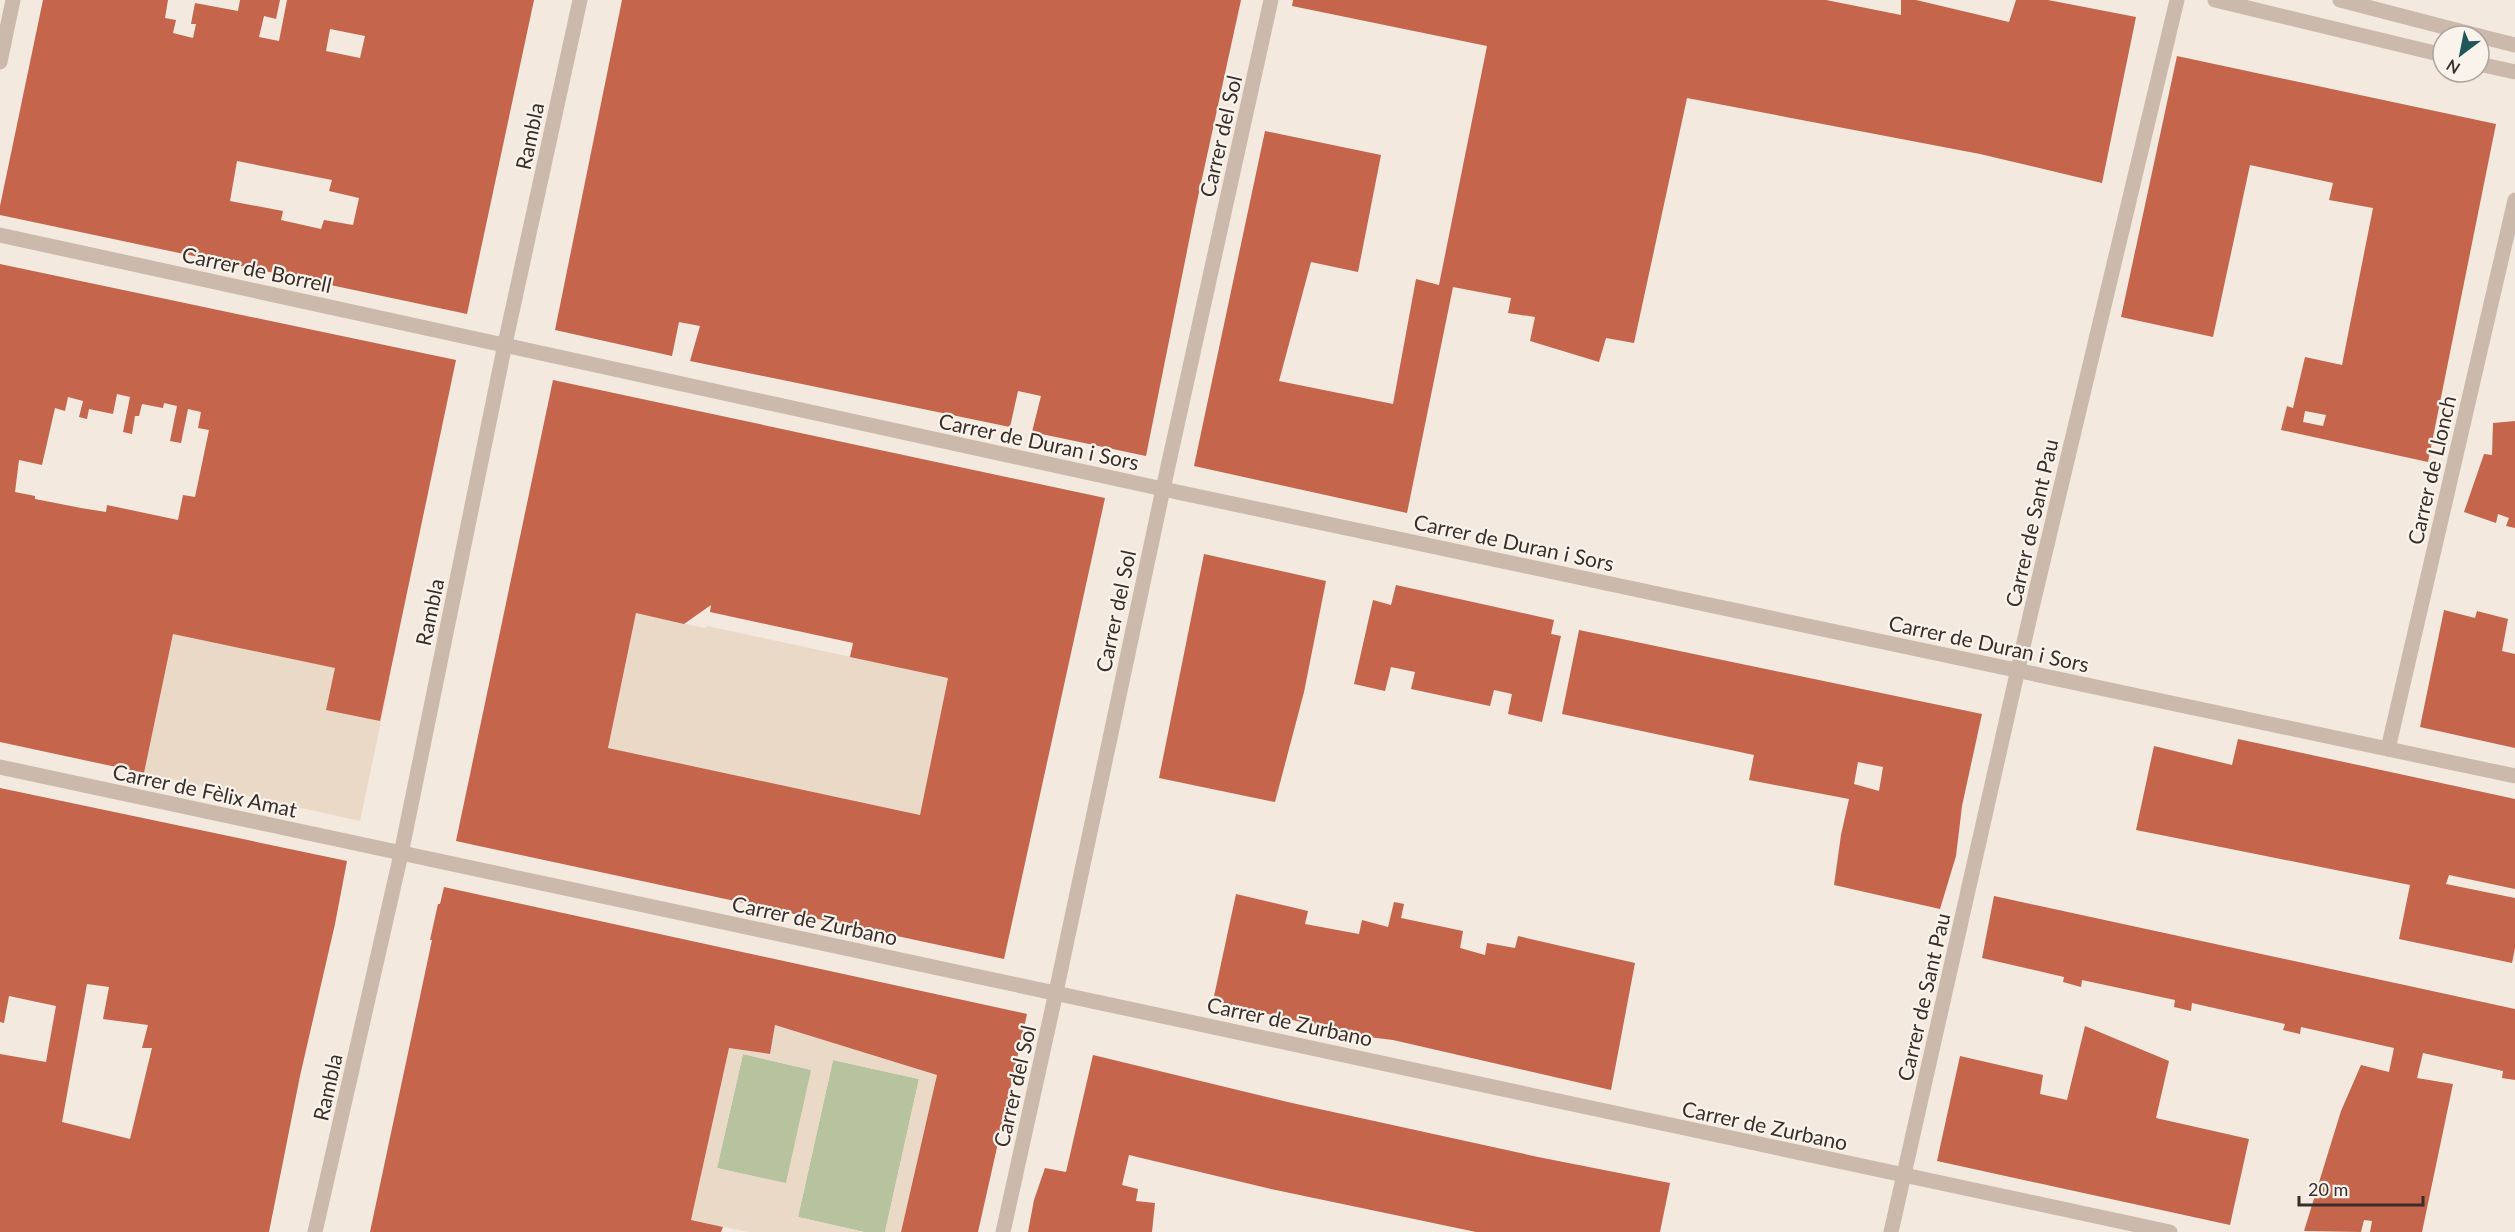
<svg xmlns="http://www.w3.org/2000/svg" width="2515" height="1232" font-family="Lato,sans-serif">
<style>
.green{fill:#b7c29f}
.plaza{fill:#ead9c7;fill-rule:evenodd}
.building{fill:#c4654c;fill-rule:evenodd}
.lines{fill:none;stroke-linecap:round;stroke-linejoin:round}
.minor{stroke:#cbb9ab;stroke-width:15}
.tertiary{stroke:#cbb9ab;stroke-width:15}
.labels{text-anchor:middle;dominant-baseline:central;stroke-width:4.5;stroke-linejoin:round;paint-order:stroke}
.street-label{font-size:21px;fill:#392e2a;stroke:#faf3ec}
</style>
<rect width="100%" height="100%" fill="#f3e9df"/>
<!-- green -->
<g class="green">
<path d="M743 1054 812 1070 786 1184 717 1168Z"/>
<path d="M833 1060 919 1079 885 1232H864L798 1217Z"/>
</g>
<!-- plaza -->
<g class="plaza">
<path d="M636 613 705 628 707 626 948 678 920 815 608 748Z"/>
<path d="M173 634 390 679 360 821 144 773Z"/>
<path d="M775 1025 937 1075 901 1232H885L919 1079 833 1060 798 1217 864 1232H748L691 1220 729 1048 770 1054ZM743 1054 811 1070 786 1183 717 1168Z"/>
</g>
<!-- building -->
<g class="building">
<path d="M43 0H168L165 18 176 20 173 33 193 38 196 24H191L195 3 238 11 240 0H280L276 19 264 16 259 37 279 41 287 0H534L467 314 0 215V206ZM330 29 365 36 360 58 326 51ZM237 161 332 180 329 191 359 198 353 225 324 220 321 229 281 220 283 211 230 201Z"/>
<path d="M622 0H1241L1196 206 1146 456 1032 432 1041 396 1018 391 1010 427 690 361 700 326 679 322 672 356 555 330Z"/>
<path d="M1293 0H1826L1901 15V0H1916L2009 22 2016 0H2048L2136 17 2102 183 1980 154 1687 98 1634 343 1606 338 1599 362 1530 341 1535 317 1508 313 1511 298 1453 287 1407 513 1194 466 1265 131 1381 155 1358 272 1311 262 1279 381 1393 404 1416 279 1439 285 1487 46 1292 6Z"/>
<path d="M2177 56 2496 124 2428 462 2281 430 2287 406 2293 408 2305 357 2342 365 2373 208 2329 200 2333 183 2250 165 2213 337 2121 317ZM2305 411 2326 415 2323 426 2303 422Z"/>
<path d="M0 264 456 360 380 721 326 710 335 668 173 634 144 773 0 742ZM117 394 130 397 123 432 132 434 135 416H139L142 404 163 408 164 403 177 406 170 441 181 443 188 409 201 412 198 428 209 430 195 497 183 495 178 520 107 505 106 512 81 508 35 499V496L15 492 19 460 42 465 55 408 65 411 68 397 83 401 79 417 87 419 89 409 113 414Z"/>
<path d="M553 380 1105 498 1004 959 456 841ZM711 605 710 612 853 643 850 657 948 678 920 815 608 748 636 613 684 624Z"/>
<path d="M2515 421V528L2506 526 2509 518 2498 514 2496 523 2464 512 2484 454 2492 455 2493 423Z"/>
<path d="M1204 554 1326 581 1304 692 1275 802 1159 778Z"/>
<path d="M1396 585 1554 620 1551 634 1561 636 1542 722 1508 714 1512 694 1494 690 1490 706 1411 689 1415 672 1391 667 1385 691 1354 684 1373 600 1391 605Z"/>
<path d="M2444 610 2475 618 2477 611 2508 619 2502 651 2515 654V748L2420 727Z"/>
<path d="M1579 630 1982 714 1962 806 1956 856 1940 909 1834 885 1841 835 1849 799 1749 780 1754 755 1562 714ZM1858 762 1883 767 1879 791 1854 784Z"/>
<path d="M2238 739 2515 799V889L2449 875 2446 884 2515 898V948L2512 963 2399 939 2410 885 2136 830 2154 746 2232 765Z"/>
<path d="M0 788 347 861 335 924 300 1076 269 1232H0V1054L46 1062 56 1006 9 996 4 1023 0 1022ZM87 984 109 987 103 1019 148 1025 142 1048H152L130 1139 62 1122Z"/>
<path d="M444 887 1027 1014 978 1232H901L937 1075 775 1025 770 1054 729 1048 691 1220 723 1227 721 1232H370L432 940H430L438 904H440Z"/>
<path d="M1236 894 1308 911 1305 924 1359 934 1362 920 1388 927 1394 902 1404 904 1401 918 1463 931 1460 948 1485 955 1487 943 1515 948 1518 936 1635 963 1611 1090 1393 1040 1360 1036 1213 1001Z"/>
<path d="M1994 896 2515 1009V1080L2502 1078 2503 1071 2423 1053 2417 1078 2453 1084 2422 1232H2370L2372 1221 2364 1220 2361 1232 2304 1231 2341 1111 2361 1065 2389 1072 2394 1048 2301 1027 2300 1034 2283 1030 2285 1024 2192 1003 2191 1011 2174 1007 2175 1000 2082 980 2081 987 2063 982 2064 977 1982 958Z"/>
<path d="M2085 1026 2169 1061 2156 1118 2249 1139 2230 1225 1937 1161 1960 1056 2043 1075 2040 1094 2067 1100Z"/>
<path d="M1093 1055 1292 1103 1538 1157 1670 1183 1660 1232H1476L1271 1189 1129 1155 1122 1185 1138 1189 1136 1201 1155 1203 1152 1232H1028L1034 1200 1045 1168 1066 1172Z"/>
</g>
<g class="lines">
<!-- minor -->
<g class="minor">
<path d="M2215 0 2443 55"/>
<path d="M0 62 13 0"/>
<path d="M2479 64 2515 72"/>
<path d="M0 235 1163 489 2515 776"/>
<path d="M2388 749 2515 200"/>
<path d="M0 767 2170 1232"/>
<path d="M1003 1232 1056 992 1163 489 1271 0"/>
<path d="M1891 1232 2030 616 2177 0"/>
</g>
<!-- tertiary -->
<g class="tertiary">
<path d="M2340 0 2479 36"/>
<path d="M2479 36 2515 45"/>
<path d="M315 1232 401 854 505 344 580 0"/>
</g>
</g>
<g class="labels">
<!-- street labels -->
<g class="street-label">
<text transform="translate(529 136) rotate(-78)">Rambla</text>
<text transform="translate(1220 136) rotate(-77)">Carrer del Sol</text>
<text transform="translate(257 269) rotate(12)">Carrer de Borrell</text>
<text transform="translate(1039 441) rotate(12)">Carrer de Duran i Sors</text>
<text transform="translate(2431 470) rotate(-77)">Carrer de Llonch</text>
<text transform="translate(2031 523) rotate(-77)">Carrer de Sant Pau</text>
<text transform="translate(1514 542) rotate(12)">Carrer de Duran i Sors</text>
<text transform="translate(1115 611) rotate(-78)">Carrer del Sol</text>
<text transform="translate(429 612) rotate(-78)">Rambla</text>
<text transform="translate(1989 643) rotate(12)">Carrer de Duran i Sors</text>
<text transform="translate(205 790) rotate(12)">Carrer de Fèlix Amat</text>
<text transform="translate(815 920) rotate(12)">Carrer de Zurbano</text>
<text transform="translate(1923 997) rotate(-77)">Carrer de Sant Pau</text>
<text transform="translate(1290 1021) rotate(12)">Carrer de Zurbano</text>
<text transform="translate(1014 1086) rotate(-77)">Carrer del Sol</text>
<text transform="translate(327 1087) rotate(-77)">Rambla</text>
<text transform="translate(1765 1125) rotate(12)">Carrer de Zurbano</text>
</g>
</g>
<!-- north arrow -->
<g transform="translate(2461 54) rotate(212)"><circle r="28" fill="#faf3ec" stroke="#ada49e" stroke-width="1.5"/>
<path d="M0-4.5L10 22L0 15L-10 22Z" fill="#20585a"/>
<text y="-9" font-size="16" font-weight="bold" text-anchor="middle" fill="#392e2a">N</text>
</g>
<!-- scale -->
<path d="M2299 1196v9h124v-9" fill="none" stroke="#392e2a" stroke-width="3"/>
<text x="2308" y="1196" font-size="18" fill="#392e2a" stroke="#faf3ec" stroke-width="4.5" paint-order="stroke">20 m</text>
</svg>
